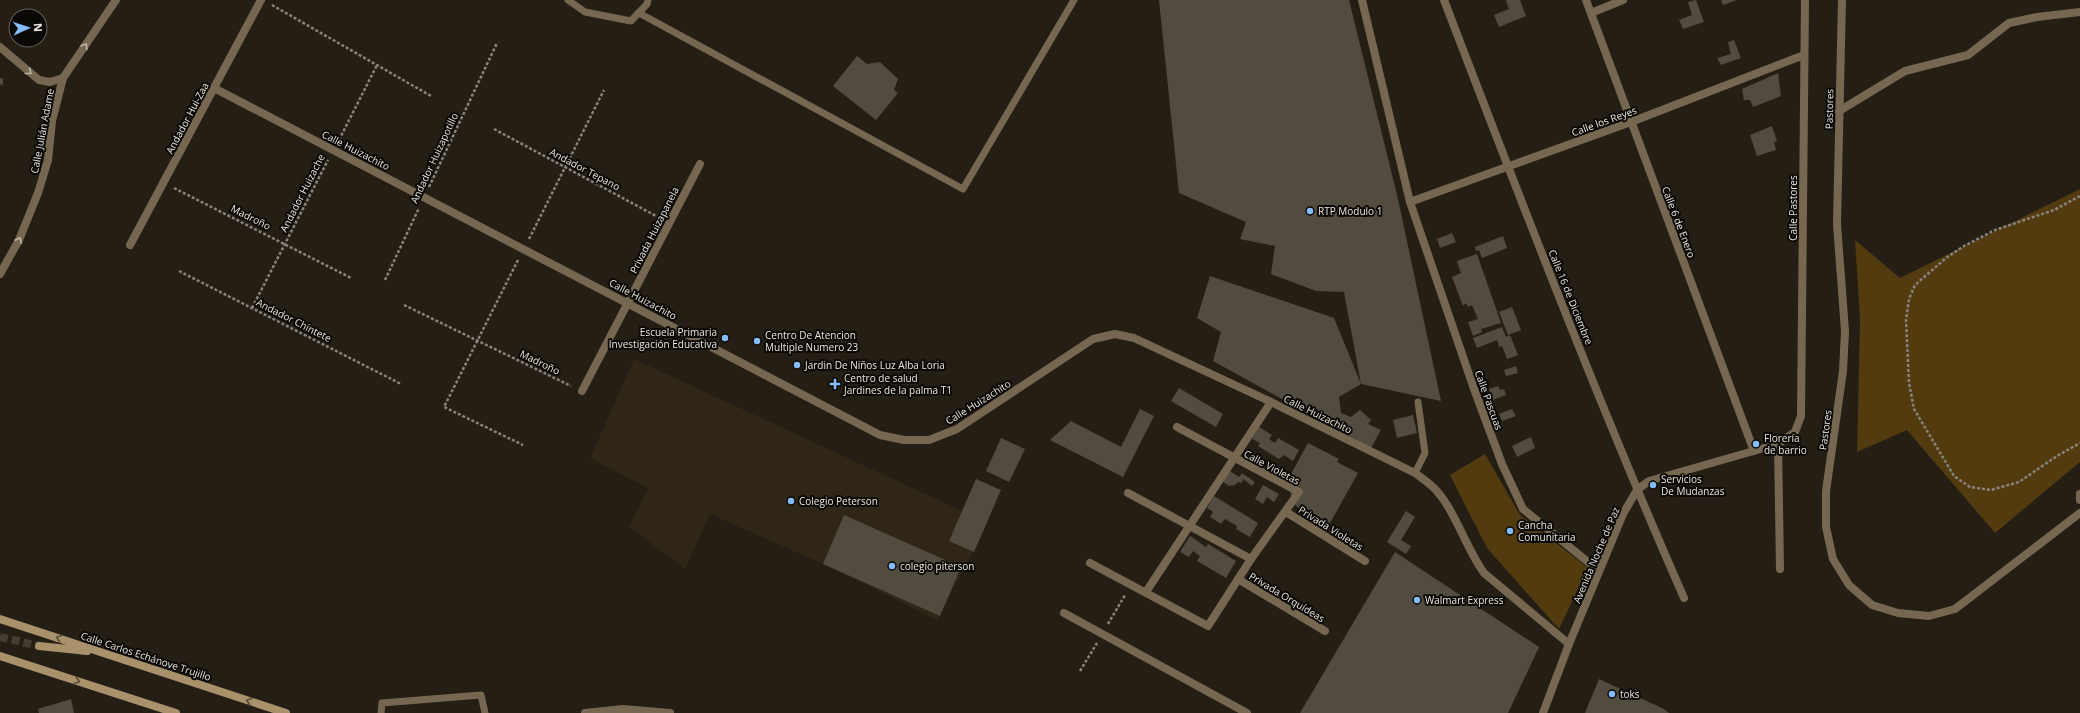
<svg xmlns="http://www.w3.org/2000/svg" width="2080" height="713" font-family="'Open Sans',sans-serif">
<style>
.built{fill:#2f2617}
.green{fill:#533b10}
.building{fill:#524b40}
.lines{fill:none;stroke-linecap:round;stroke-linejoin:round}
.secondary-tunnel{stroke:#423c33;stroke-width:8;stroke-dasharray:8 4;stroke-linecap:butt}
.path{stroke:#88837b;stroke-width:2.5;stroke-dasharray:3 2;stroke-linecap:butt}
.service{stroke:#766850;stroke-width:7}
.minor{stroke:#766850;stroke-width:8}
.tertiary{stroke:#766850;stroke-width:8}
.secondary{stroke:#a9916b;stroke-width:8}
.oneway{stroke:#bbb3a6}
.oneway2{stroke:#5a4d38}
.poi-dot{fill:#84bcfb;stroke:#0b0905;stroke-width:1.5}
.labels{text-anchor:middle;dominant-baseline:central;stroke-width:4;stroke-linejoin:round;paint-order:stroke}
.street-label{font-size:10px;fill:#e9e5df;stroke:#0b0905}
.poi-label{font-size:10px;fill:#e9e5df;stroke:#0b0905;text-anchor:start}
</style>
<rect width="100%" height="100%" fill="#241e15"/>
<!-- built -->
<path class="built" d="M634 359 988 523 937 620 823 564 710 514 685 569 629 527 648 488 590 458Z"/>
<!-- green -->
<g class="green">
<path d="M2080 189V462L1995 533 1907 430 1857 452 1860 319 1855 240 1900 278Z"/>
<path d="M1485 454 1520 515 1588 568 1559 629 1487 548 1450 475Z"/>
</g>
<!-- building -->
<g class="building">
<path d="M1159 0H1349L1398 199 1441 401 1361 384 1344 292 1316 291 1271 274 1275 246 1240 239 1246 222 1179 193Z"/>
<path d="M1506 0H1520L1526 16 1499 27 1494 15 1509 9Z"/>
<path d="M1696 0 1704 22 1683 29 1679 20 1692 15 1688 2Z"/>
<path d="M1721 0H1737L1723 5Z"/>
<path d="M1734 40 1741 58 1721 65 1717 58 1731 54 1728 42Z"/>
<path d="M857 56 867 64 880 62 898 79 894 90 898 93 876 120 833 86Z"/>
<path d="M1778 73 1781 96 1753 107 1750 100H1744L1742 89Z"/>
<path d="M0 78 3 79V86L0 84Z"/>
<path d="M1772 126 1777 141 1774 142 1776 150 1757 156 1750 135Z"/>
<path d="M1452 233 1456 242 1440 248 1437 239Z"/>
<path d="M1503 236 1507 248 1482 258 1479 250 1476 251 1475 247Z"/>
<path d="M1477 254 1501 323 1481 329 1482 332 1473 336 1468 322 1478 319 1472 305 1468 307 1466 303 1463 306 1452 277 1461 273 1457 261Z"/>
<path d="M1210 276 1334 318 1361 384 1339 397 1341 413 1351 417 1360 410 1371 420 1368 424 1381 430 1371 448 1213 361 1221 332 1197 318Z"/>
<path d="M1512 307 1521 330 1508 335 1499 312Z"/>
<path d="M1502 327 1506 337 1510 335 1518 355 1507 359 1502 346 1499 347 1497 340 1477 348 1473 338Z"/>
<path d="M1516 366 1518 373 1506 376 1504 370Z"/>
<path d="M1498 386 1500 390 1504 389 1506 395 1493 400 1489 389Z"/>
<path d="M1179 388 1223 414 1216 427 1171 401Z"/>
<path d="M1140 409 1154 416 1123 477 1050 440 1071 421 1121 447Z"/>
<path d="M1512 409 1516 416 1502 421 1499 414Z"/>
<path d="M1413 415 1417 433 1397 438 1393 420Z"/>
<path d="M1259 427 1272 435 1269 439 1275 443 1278 438 1299 450 1293 461 1284 455 1279 459 1258 446 1260 443 1252 439Z"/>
<path d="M1531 437 1535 448 1517 457 1512 446Z"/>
<path d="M1001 438 1025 449 1009 482 986 471Z"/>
<path d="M1308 443 1339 459 1337 462 1358 473 1325 532 1302 516 1304 513 1291 501 1290 482 1285 485Z"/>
<path d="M1230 471 1239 477 1242 473 1255 482 1252 486 1243 479 1242 483 1238 482 1235 485 1229 486 1223 482Z"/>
<path d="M976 479 1001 490 974 552 949 541Z"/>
<path d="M1263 485 1279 494 1274 502 1267 497 1263 504 1255 499Z"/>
<path d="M1214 496 1258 523 1250 537 1236 529 1237 526 1225 519 1221 524 1210 517 1213 512 1207 508Z"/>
<path d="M1406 511 1415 517 1401 540 1411 546 1406 554 1387 542Z"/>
<path d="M844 515 961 567 940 616 823 564Z"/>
<path d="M1190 536 1206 547 1208 544 1236 561 1226 578 1197 561 1200 556 1193 551 1189 557 1180 552Z"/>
<path d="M1395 552 1539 647 1508 713H1300Z"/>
<path d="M1599 679 1664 709 1669 713H1585Z"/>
<path d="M71 699 74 713H39L38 709Z"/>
</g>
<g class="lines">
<!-- secondary-tunnel -->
<path class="secondary-tunnel" d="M0 637 39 646"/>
<!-- path -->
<g class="path">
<path d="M272 5 431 96"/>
<path d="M494 129 658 217"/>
<path d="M339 140 377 65"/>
<path d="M429 187 497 43"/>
<path d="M174 188 351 278"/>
<path d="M2080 196 2054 210 1995 230 1964 246 1946 258 1915 285 1909 299 1906 320 1909 383 1914 409 1954 476 1970 487 1991 490 2019 482 2057 456 2080 443"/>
<path d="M529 239 604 90"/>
<path d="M518 260 444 407 523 445"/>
<path d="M179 271 401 384"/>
<path d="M385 280 419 208"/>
<path d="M404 305 571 386"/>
<path d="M252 308 328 160"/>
<path d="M1108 624 1125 595"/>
<path d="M1080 671 1097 643"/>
</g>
<!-- service -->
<g class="service">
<path d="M568 0 585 12 631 21 647 4 648 0"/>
<path d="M639 13 963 189 1074 0"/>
<path d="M1415 473 1425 453 1418 402"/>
<path d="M381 713 382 703 481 695 485 713"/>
</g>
<!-- minor -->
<g class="minor">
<path d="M1362 0 1410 202 1474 389 1502 464 1523 509 1599 571"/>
<path d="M1444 0C1521 201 1598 402 1684 598"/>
<path d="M1586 0 1754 451"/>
<path d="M1842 0 1837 224 1845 331 1843 371 1826 491V527L1833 559 1849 585 1872 605 1898 613 1929 616 1955 609 2080 513"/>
<path d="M1591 13 1623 0"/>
<path d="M0 47 39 80 50 82 63 78"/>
<path d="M214 88 880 435 904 440H929L957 429 1093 339 1115 334 1134 338 1271 402 1415 473C1422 478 1429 483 1435 489 1455 510 1466 548 1484 573L1569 644"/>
<path d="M1839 111 1905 71 1968 55 2009 23 2037 17 2080 12"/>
<path d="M1410 202 1631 122 1804 55"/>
<path d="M130 245 261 0"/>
<path d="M582 391 700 164"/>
<path d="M1778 444 1780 569"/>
<path d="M1128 493 1251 559"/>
<path d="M2080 494V500"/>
<path d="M1286 512 1365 561"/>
<path d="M1090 563 1208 626 1251 559 1299 492 1177 427"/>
<path d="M1238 579 1325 631"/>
<path d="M1146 592 1271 402"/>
<path d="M1064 613 1247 713"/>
</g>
<!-- tertiary -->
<g class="tertiary">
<path d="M0 274 19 240 38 193 48 160 52 121 63 78 116 0"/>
<path d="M585 713 623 709 670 713"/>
<path d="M1543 713 1569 644 1623 514 1637 490 1649 481 1778 444 1795 432 1801 416 1805 0"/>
</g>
<!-- secondary -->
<g class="secondary">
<path d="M0 619 286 713"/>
<path d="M39 646 87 651"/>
<path d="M0 656 176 713"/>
</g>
</g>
<!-- one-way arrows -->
<defs><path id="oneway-chevron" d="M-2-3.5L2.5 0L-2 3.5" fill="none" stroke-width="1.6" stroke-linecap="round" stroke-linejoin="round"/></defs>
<g class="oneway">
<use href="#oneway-chevron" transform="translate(85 46) rotate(-56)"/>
<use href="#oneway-chevron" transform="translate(29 72) rotate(38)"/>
<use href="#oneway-chevron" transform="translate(19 240) rotate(-64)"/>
</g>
<g class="oneway2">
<use href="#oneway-chevron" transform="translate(59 638) rotate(-162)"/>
<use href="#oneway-chevron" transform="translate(77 681) rotate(18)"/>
<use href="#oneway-chevron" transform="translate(249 701) rotate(-162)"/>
</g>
<!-- markers -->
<g class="poi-dot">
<circle cx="1310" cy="211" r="4"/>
<circle cx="725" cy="338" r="4"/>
<circle cx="757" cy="341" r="4"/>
<circle cx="797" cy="365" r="4"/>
<path d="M833 378h4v4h4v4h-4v4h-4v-4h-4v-4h4z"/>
<circle cx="1756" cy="444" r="4"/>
<circle cx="1653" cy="485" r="4"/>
<circle cx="791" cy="501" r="4"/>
<circle cx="1510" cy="531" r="4"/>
<circle cx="892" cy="566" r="4"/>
<circle cx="1417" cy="600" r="4"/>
<circle cx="1612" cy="694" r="4"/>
</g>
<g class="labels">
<!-- street labels -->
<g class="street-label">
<text transform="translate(1829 109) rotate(-89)">Pastores</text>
<text transform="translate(187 118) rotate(-62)">Andador Hui-Zaa</text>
<text transform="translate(1604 121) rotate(-20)">Calle los Reyes</text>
<text transform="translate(42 131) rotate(-79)">Calle Julián Adame</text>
<text transform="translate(356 150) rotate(27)">Calle Huizachito</text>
<text transform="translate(434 158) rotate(-65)">Andador Huizapotillo</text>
<text transform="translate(585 169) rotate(28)">Andador Tepano</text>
<text transform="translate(302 193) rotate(-63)">Andador Huizache</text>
<text transform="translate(1793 208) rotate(-90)">Calle Pastores</text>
<text transform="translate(251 217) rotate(27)">Madroño</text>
<text transform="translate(1679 222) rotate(69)">Calle 6 de Enero</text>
<text transform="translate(654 230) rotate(-63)">Privada Huizapanela</text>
<text transform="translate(1571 297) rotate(68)">Calle 16 de Diciembre</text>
<text transform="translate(643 299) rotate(28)">Calle Huizachito</text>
<text transform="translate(294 320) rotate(27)">Andador Chintete</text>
<text transform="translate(540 362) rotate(26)">Madroño</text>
<text transform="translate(1489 400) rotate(70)">Calle Pascuas</text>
<text transform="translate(978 402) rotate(-32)">Calle Huizachito</text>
<text transform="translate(1318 414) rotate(26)">Calle Huizachito</text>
<text transform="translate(1825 430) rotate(-82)">Pastores</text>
<text transform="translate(1272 467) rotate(28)">Calle Violetas</text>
<text transform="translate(1331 528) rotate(32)">Privada Violetas</text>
<text transform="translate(1596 555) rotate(-67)">Avenida Noche de Paz</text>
<text transform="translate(1287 597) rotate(31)">Privada Orquídeas</text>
<text transform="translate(146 656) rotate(18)">Calle Carlos Echánove Trujillo</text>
</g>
<!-- poi labels -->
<g class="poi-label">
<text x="1318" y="211">RTP Modulo 1</text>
<text x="717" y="332" text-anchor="end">Escuela Primaria<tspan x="717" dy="12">Investigación Educativa</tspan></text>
<text x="765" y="335">Centro De Atencion<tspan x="765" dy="12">Multiple Numero 23</tspan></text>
<text x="805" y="365">Jardin De Niños Luz Alba Loria</text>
<text x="844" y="378">Centro de salud<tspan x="844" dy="12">Jardines de la palma T1</tspan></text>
<text x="1764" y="438">Florería<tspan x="1764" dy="12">de barrio</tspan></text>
<text x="1661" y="479">Servicios<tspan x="1661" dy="12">De Mudanzas</tspan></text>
<text x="799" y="501">Colegio Peterson</text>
<text x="1518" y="525">Cancha<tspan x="1518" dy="12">Comunitaria</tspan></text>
<text x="900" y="566">colegio piterson</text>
<text x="1425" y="600">Walmart Express</text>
<text x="1620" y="694">toks</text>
</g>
</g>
<!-- north arrow -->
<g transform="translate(28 28) rotate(87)"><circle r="19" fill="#0b0905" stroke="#64615c"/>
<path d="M0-3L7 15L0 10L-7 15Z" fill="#84bcfb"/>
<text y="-6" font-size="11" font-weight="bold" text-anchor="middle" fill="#e9e5df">N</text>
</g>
</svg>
